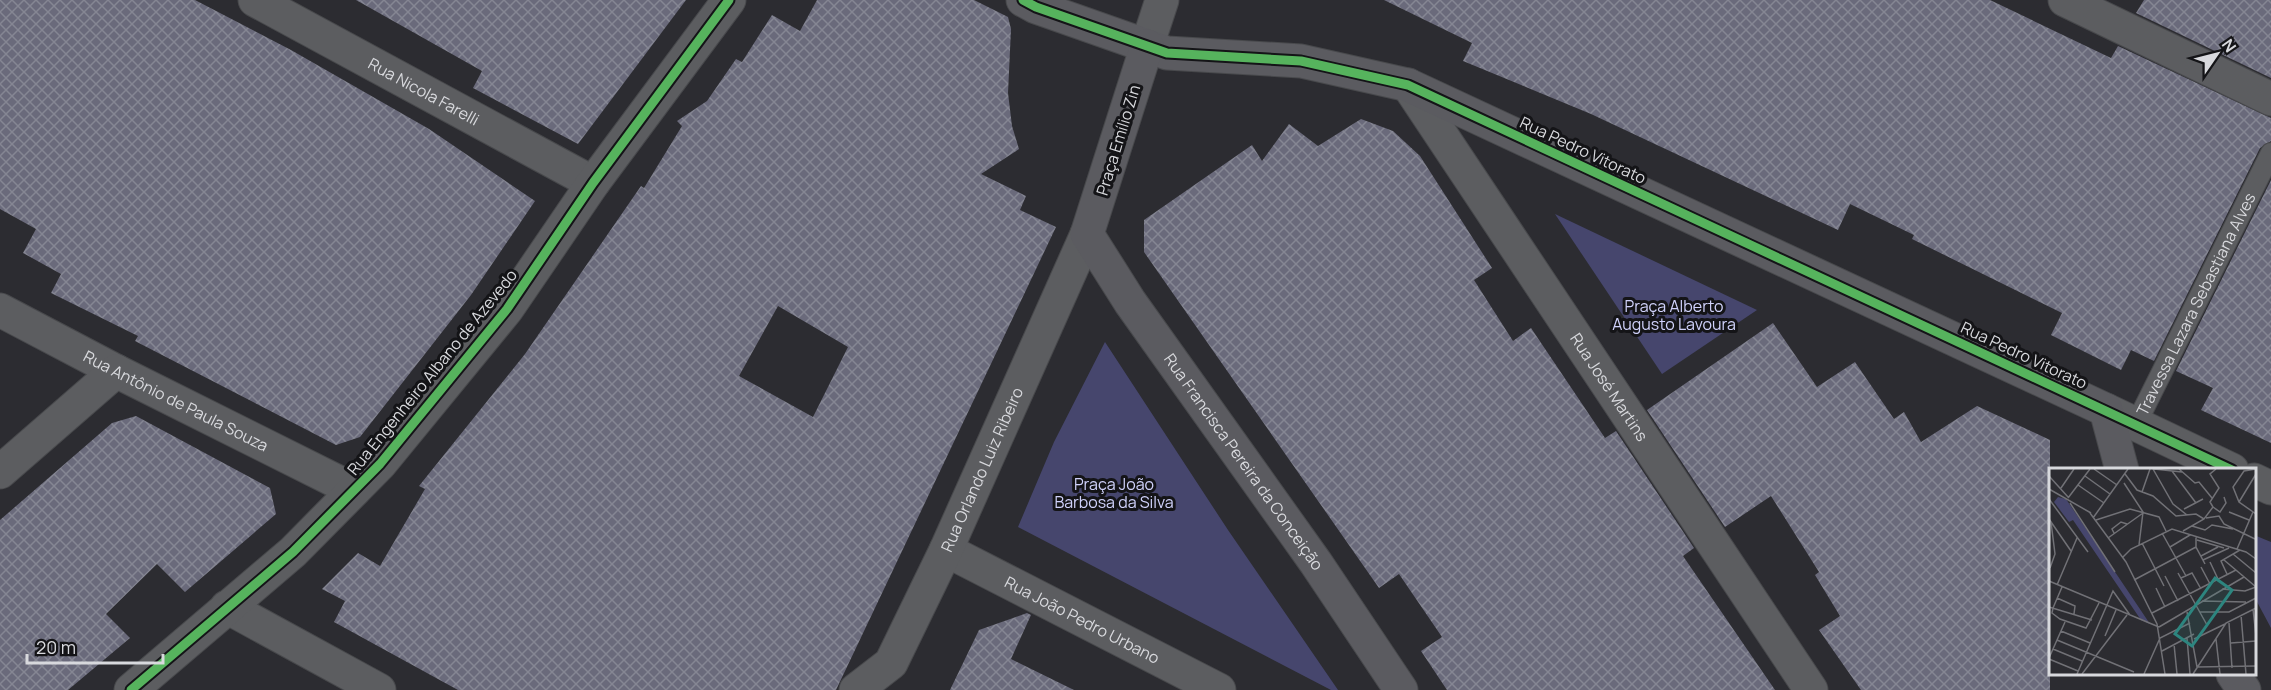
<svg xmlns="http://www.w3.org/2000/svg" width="2271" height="690" font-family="Manrope,sans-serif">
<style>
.park{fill:#46466d}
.building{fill:url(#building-cross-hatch);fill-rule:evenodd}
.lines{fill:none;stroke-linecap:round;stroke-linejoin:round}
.lane-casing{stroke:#48494c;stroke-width:22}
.street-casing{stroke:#48494c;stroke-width:35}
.secondary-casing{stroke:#48494c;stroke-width:35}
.lane{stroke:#5c5d60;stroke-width:20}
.street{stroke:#5c5d60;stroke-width:33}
.secondary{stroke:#5b5b60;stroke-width:33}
.cycleway-casing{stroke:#141417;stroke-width:13}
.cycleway{stroke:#56b35d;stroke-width:9}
.labels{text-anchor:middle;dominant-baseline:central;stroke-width:6;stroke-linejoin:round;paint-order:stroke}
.street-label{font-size:16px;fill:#d8d9dd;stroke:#141417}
.park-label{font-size:16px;fill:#d0d2fb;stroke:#141417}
.inset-road{fill:none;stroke:#717176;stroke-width:1.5}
.view{fill:#2d857f;fill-opacity:0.15;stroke:#2d857f;stroke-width:3}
.inset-edge{fill:none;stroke:#d8d9dd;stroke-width:3}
</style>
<defs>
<pattern id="building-cross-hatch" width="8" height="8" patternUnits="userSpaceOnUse" patternTransform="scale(1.5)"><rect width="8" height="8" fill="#6a6a7b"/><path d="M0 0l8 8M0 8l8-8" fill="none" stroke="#858693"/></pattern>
</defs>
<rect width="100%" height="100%" fill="#2c2c31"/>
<!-- park -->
<g class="park">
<path d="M1555 214 1757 310 1662 374Z"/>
<path d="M1105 342 1228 530 1338 690H1331L1018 527 1054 442Z"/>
<path d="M2254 535 2271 542V628L2255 598Z"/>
</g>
<!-- building -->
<g class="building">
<path d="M0 0H195L291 50 429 129 535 201 471 295 360 437 336 445 135 341 138 336 51 293 61 274 23 253 36 229 0 209Z"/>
<path d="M356 0H686L578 144 473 88 482 71Z"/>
<path d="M817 0H974L1008 17 1011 29 1008 93 1012 126 1019 149 981 174 1026 196 1020 210 1056 227 836 690H458L334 622 345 601 322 589 358 553 380 566 425 489 419 486 525 354 641 186 644 188 682 126 677 121 707 101 736 59 742 62 772 15 800 31ZM778 306 848 347 813 417 739 376Z"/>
<path d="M1384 0H1990L2111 58 2118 46 2271 118V141L2260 148 2154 361 2131 350 2121 370 2051 335 2062 313 1912 239 1914 235 1850 204 1838 230 1591 114 1463 61 1472 43Z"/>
<path d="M2144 0H2271V78L2136 13Z"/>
<path d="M1361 119 1393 131 1420 156 1492 268 1474 280 1513 341 1531 328 1605 438 1616 431 1694 548 1683 556 1775 690H1447L1421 651 1442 637 1399 574 1379 588 1144 252V220L1252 145 1262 161 1289 124 1318 146Z"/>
<path d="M2271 180V443L2201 410 2213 388 2176 371Z"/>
<path d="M1773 323 1817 387 1855 362 1894 419 1904 412 1921 442 1977 406 2050 440V690H1861L1819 630 1840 616 1815 575 1819 572 1771 496 1725 527 1647 410Z"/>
<path d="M136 416 270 488 276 514 185 592 157 564 106 614 130 638 68 690H0V520L112 423Z"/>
<path d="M1027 613 1031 615 1011 659 1074 690H950L979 630Z"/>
</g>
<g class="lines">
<!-- lane casing -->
<g class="lane-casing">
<g id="lane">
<path id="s1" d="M2136 424 2271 153"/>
</g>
</g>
<!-- street casing -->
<g class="street-casing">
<g id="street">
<path id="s2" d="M255 0 593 183"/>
<path d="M2065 0 2271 99"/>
<path d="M1147 46 1162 0"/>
<path id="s3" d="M1408 85 1811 690"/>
<path id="s4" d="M0 310 116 371 354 490"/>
<path d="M2106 410 2232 470"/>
<path d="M0 472 116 371"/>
<path d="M2254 480 2271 488"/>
<path id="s5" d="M946 550 1219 690"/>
<path d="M227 607 379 690"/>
<path d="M131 690 293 552 380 464 507 309 593 183 729 0"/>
<path id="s6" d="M856 690 891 663 946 550 1087 234"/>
</g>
</g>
<!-- secondary casing -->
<g class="secondary-casing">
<g id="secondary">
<path d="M1023 0 1036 7 1167 53 1301 61 1408 85 2106 410 2122 470"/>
<path id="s7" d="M1147 46 1087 234 1130 302 1316 563 1401 690"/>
<path d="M2233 674 2244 690"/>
</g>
</g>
<!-- lane -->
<use href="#lane" class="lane"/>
<!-- street -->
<use href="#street" class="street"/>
<!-- secondary -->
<use href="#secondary" class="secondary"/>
<!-- cycleway casing -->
<g class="cycleway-casing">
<g id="cycleway">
<path d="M1023 0 1036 7 1167 53 1301 61 1408 85 2232 470"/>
<path d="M131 690 293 552 380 464 507 309 593 183 729 0"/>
</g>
</g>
<!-- cycleway -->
<use href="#cycleway" class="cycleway"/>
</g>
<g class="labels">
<!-- street labels -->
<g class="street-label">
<text stroke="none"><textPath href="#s2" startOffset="192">Rua Nicola Farelli</textPath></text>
<text transform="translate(1118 140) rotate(-73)">Praça Emílio Zin</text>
<text transform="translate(1583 150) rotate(25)">Rua Pedro Vitorato</text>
<text stroke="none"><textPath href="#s1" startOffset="134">Travessa Lazara Sebastiana Alves</textPath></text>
<text transform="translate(2024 355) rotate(25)">Rua Pedro Vitorato</text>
<text transform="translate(432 372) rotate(-51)">Rua Engenheiro Albano de Azevedo</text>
<text stroke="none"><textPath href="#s3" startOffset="363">Rua José Martins</textPath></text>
<text stroke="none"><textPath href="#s4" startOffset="198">Rua Antônio de Paula Souza</textPath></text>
<text stroke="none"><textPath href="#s7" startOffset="474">Rua Francisca Pereira da Conceição</textPath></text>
<text stroke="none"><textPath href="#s6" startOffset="258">Rua Orlando Luiz Ribeiro</textPath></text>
<text stroke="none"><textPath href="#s5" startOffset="153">Rua João Pedro Urbano</textPath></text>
</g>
<!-- park labels -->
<g class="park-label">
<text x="1674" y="306">Praça Alberto<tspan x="1674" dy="18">Augusto Lavoura</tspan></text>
<text x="1114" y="484">Praça João<tspan x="1114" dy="18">Barbosa da Silva</tspan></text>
</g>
</g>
<!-- overview -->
<g transform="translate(2049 468)">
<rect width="207" height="207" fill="#2c2c31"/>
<path d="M9 29 17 31 101 156 92 152 24 52 20 54 5 34Z" fill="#46466d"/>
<path class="inset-road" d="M45 1 68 17M104 1 124 36 138 47M105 1 133 4M130 1 146 15 150 14 163 30M207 1 195 3 184 19 190 34 207 46M123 3 147 35M76 6 88 22 104 28 127 48 147 46 155 51M0 8 19 29M36 8 61 26M75 15 94 44 90 77M29 17 55 35M12 20 25 1M0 21 42 45M93 24 101 1M19 30 41 1M0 31 39 84M190 34 207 6M21 35 66 104M164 39 171 44 177 35 175 29M135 41 154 31M180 44 200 52M41 45 77 94 108 156 116 206M44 50 79 1M157 50 170 48 175 56 206 71M0 51 22 83M47 52 81 41 110 49 117 63M143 58 156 62 163 57 184 61M134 63 155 51 164 39 161 34 170 20 161 6 167 1M65 65 63 61 72 54 78 56M113 65 137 108M147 68V79L156 96M59 70 94 45M148 72 175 80M93 75 115 118M121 79 141 67M188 81 204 44M184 86 207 105M152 88 169 79M74 89 82 81 123 61 197 84 207 91M154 92 180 80M161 94 169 111M152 99 161 116M1 100 6 86 2 54M129 105 158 157M178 106 172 93 191 82M116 108 129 133M132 110 143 105 152 121M85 112 147 79M0 113 110 159M8 117 28 70M107 120 116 139M173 121 196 123 207 119 175 92M8 130 26 138 25 146M153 133 197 134M0 139 43 152M4 140 3 145 11 151 37 160 50 135M4 140 13 119M204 141 207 168M138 144 148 199 207 198M151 144H180L207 130M103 145 187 102M192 147 197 206M180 155 183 200M110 159 195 109M12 163 41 175M56 168 67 142M138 170 141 206M145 171 176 156M167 171 171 206M8 172 85 204M182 175 207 173M125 176 128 206M4 181 33 193M113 183 145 166M0 190 16 154M0 191 29 203M28 206 64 123 81 147M33 206 78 147M95 206 111 170 141 155M144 206 177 155 207 140"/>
<path class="view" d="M166 110 183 122 143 178 126 166Z"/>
<rect width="207" height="207" class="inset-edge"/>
</g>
<!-- north arrow -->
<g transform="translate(2217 54) rotate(55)" stroke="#141417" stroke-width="4.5" paint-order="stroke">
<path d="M0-4.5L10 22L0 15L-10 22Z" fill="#d8d9dd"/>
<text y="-9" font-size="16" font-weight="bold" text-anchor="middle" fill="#d8d9dd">N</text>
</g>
<!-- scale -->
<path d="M27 654v9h136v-9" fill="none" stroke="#d8d9dd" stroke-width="3"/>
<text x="36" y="654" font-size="18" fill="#d8d9dd" stroke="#141417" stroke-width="4.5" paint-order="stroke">20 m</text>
</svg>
